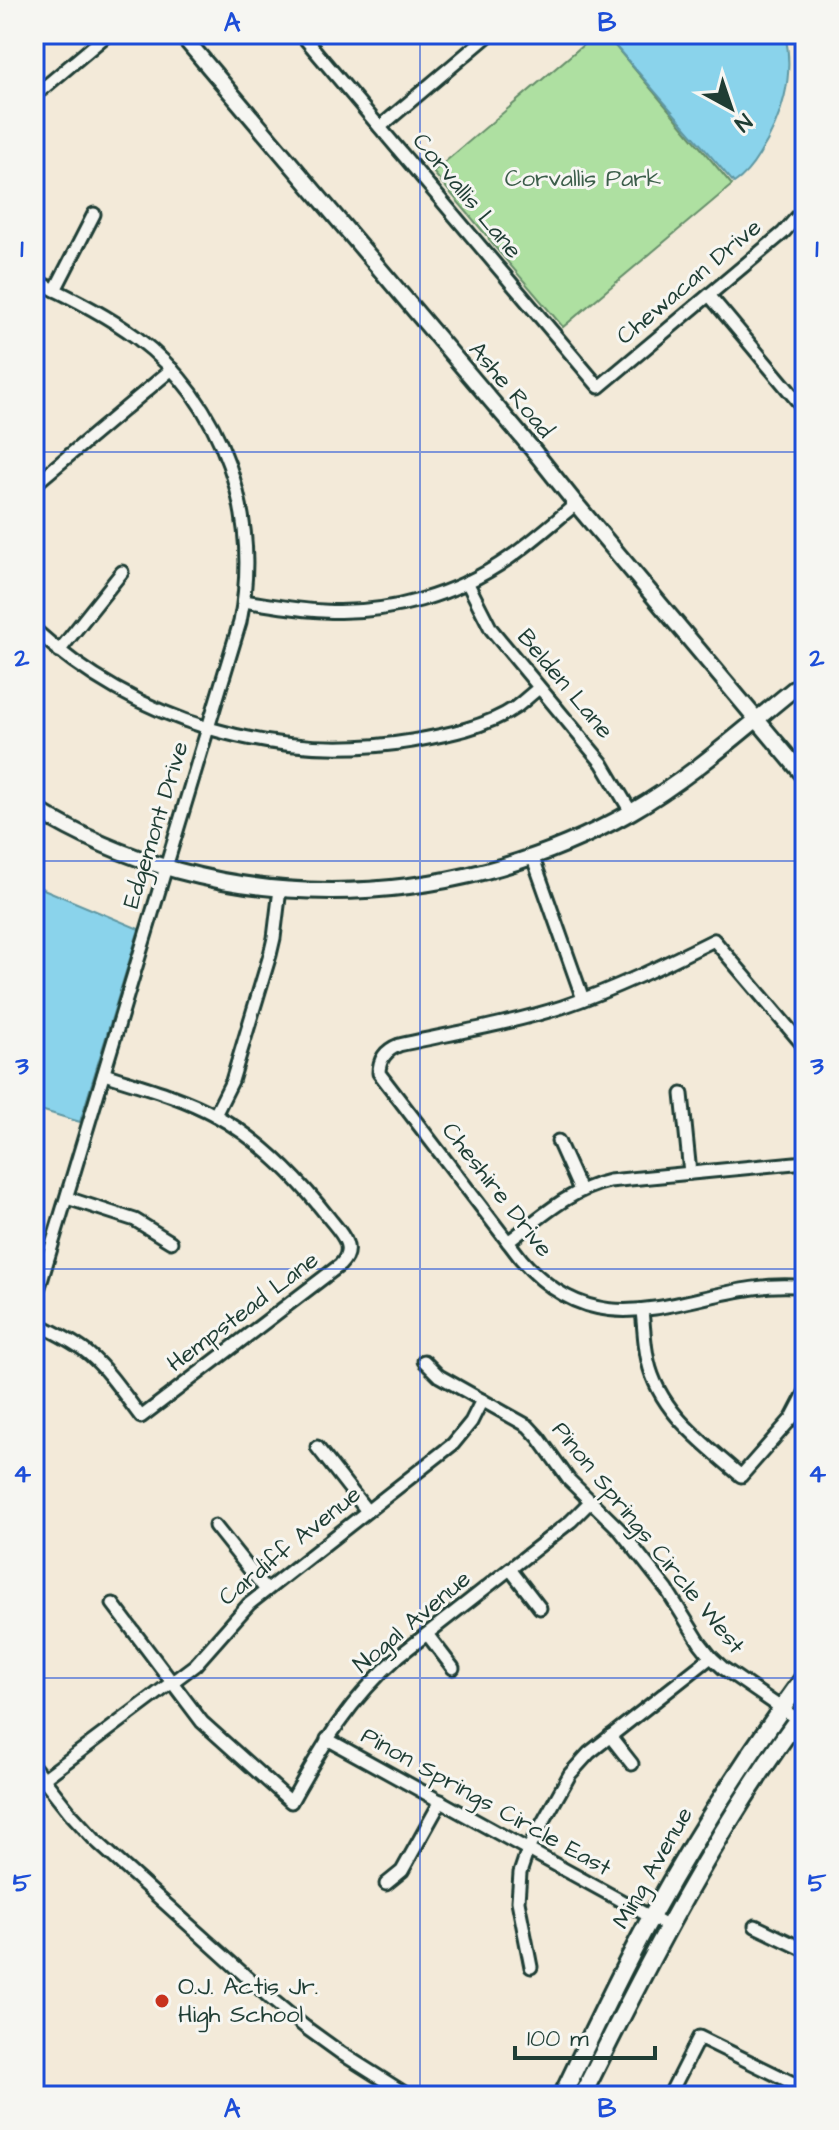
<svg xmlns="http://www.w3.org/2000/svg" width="839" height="2130" font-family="'Architects Daughter',sans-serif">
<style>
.green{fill:#aee0a1;stroke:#668e6a;stroke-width:2}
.water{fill:#8ad3eb;stroke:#5f97a2;stroke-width:2}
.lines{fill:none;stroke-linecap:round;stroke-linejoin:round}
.minor-casing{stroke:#1f3d34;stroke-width:17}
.tertiary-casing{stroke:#1f3d34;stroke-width:20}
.secondary-casing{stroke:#1f3d34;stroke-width:22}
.minor{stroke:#f6f6f2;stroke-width:11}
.tertiary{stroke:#f6f6f2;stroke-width:14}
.secondary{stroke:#f6f6f2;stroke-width:16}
.grid{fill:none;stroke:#1d4ed8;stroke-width:2;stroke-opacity:0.55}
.poi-dot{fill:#c8321e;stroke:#f6f6f2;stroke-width:3}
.labels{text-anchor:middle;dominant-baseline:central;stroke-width:6;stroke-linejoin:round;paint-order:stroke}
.park-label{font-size:24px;fill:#3c5e4a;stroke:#f6f6f2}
.street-label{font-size:24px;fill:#1f3d34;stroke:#f6f6f2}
.poi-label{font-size:24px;fill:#1f3d34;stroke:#f6f6f2;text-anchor:start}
.neatline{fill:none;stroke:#1d4ed8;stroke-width:3}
.grid-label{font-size:26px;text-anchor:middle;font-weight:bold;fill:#1d4ed8}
</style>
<rect width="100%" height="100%" fill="#f3ead9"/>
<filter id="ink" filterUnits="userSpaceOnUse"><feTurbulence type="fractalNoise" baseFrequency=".0125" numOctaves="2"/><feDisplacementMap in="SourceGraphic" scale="16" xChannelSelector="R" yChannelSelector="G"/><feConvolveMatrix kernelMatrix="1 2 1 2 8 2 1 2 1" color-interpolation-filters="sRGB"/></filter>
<g filter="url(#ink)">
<!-- green -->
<path class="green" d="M596 34H605L732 185 563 327 489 240 488 235H486L433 172Z"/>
<!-- water -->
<g class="water">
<path d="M605 34H785C795 76 782 119 759 155 753 165 745 176 734 183Z"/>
<path d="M34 885 139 929 80 1122 34 1108Z"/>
</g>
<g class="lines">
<!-- minor casing -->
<g class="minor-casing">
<g id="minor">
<path d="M301 34 599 387 783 233 805 208"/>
<path d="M34 96 108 34"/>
<path d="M380 127 490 34"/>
<path d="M34 280C69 296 105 314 136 337 224 403 261 516 240 622L42 1278 34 1301"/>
<path d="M55 290 94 214"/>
<path d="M709 295 805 410"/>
<path d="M34 485 172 369"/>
<path d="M467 582 491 629 602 763 631 812"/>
<path d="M244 601C271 605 297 610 323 611 388 615 456 595 509 558 532 542 554 522 576 504"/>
<path d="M34 629C136 722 275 764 412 741 446 735 487 727 516 707 524 701 531 694 539 688"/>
<path d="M59 651 122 572"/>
<path d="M533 858 583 999"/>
<path d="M805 1068 803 1045 714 940C664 965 615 989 562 1007 509 1024 453 1033 399 1045 386 1050 379 1059 379 1073L521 1259C611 1363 702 1275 805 1287"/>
<path d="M682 1094 690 1173"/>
<path d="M215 1115 232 1081 270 955 274 938 280 889"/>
<path d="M558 1141 580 1190"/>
<path d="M67 1198 135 1220 171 1242"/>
<path d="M508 1242C540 1218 569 1190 609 1181L805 1162"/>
<path d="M642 1311C644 1327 644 1344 648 1361 659 1412 704 1443 741 1476L792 1418 805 1393"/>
<path d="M34 1322C53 1332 72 1340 89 1354 109 1371 125 1396 141 1417L340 1265C357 1248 341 1233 329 1218 297 1177 261 1140 215 1115 180 1096 141 1086 104 1074"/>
<path d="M424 1361 439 1376 528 1426 539 1438 569 1480 619 1529 667 1590 700 1643 711 1657 723 1668 797 1719"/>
<path d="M317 1447 367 1511"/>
<path d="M215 1526 266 1590"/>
<path d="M510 1569 540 1608"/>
<path d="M113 1604 202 1722 291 1802C324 1743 348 1701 400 1655L571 1521 591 1501"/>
<path d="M427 1634 453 1668"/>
<path d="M610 1736 632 1764"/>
<path d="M327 1739 667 1926"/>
<path d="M34 1767 71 1814 95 1840 270 1998 305 2027 341 2053 409 2096"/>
<path d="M34 1786 195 1665 249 1604 453 1444 471 1422 482 1400"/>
<path d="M386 1884 402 1871 441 1801"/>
<path d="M755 1926 805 1950"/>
<path d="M531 1967 518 1901 520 1873 528 1849 570 1774 589 1753 711 1657"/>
<path d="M669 2096 699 2037 805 2089"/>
</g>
</g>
<!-- tertiary casing -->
<g class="tertiary-casing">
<g id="tertiary">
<path d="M181 34 533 450 576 504 805 777"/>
<path d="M34 808C214 920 448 916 631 812 694 776 748 725 805 680"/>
</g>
</g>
<!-- secondary casing -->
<g class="secondary-casing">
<g id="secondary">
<path d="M562 2096C591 2036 619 1975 651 1917 697 1833 749 1753 805 1676"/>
<path d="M582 2096C648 1962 716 1829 805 1709"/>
</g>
</g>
<!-- minor -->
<use href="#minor" class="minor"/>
<!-- tertiary -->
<use href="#tertiary" class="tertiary"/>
<!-- secondary -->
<use href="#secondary" class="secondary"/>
</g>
</g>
<!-- grid -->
<path class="grid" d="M420 34V2096M34 452H805M34 861H805M34 1269H805M34 1678H805"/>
<!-- markers -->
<circle class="poi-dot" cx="162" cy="2001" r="8"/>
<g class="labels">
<!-- park labels -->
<g class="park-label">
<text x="583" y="179">Corvallis Park</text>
</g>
<!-- street labels -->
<g class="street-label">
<text transform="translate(467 196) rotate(50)">Corvallis Lane</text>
<text transform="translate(689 282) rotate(-40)">Chewacan Drive</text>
<text transform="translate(511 390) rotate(50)">Ashe Road</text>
<text transform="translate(565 684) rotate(50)">Belden Lane</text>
<text transform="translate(156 825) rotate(-73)">Edgemont Drive</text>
<text transform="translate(497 1190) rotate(52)">Cheshire Drive</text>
<text transform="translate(243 1312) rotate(-37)">Hempstead Lane</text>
<text transform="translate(648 1538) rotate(51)">Pinon Springs Circle West</text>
<text transform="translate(290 1546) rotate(-39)">Cardiff Avenue</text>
<text transform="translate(412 1622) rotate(-40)">Nogal Avenue</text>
<text transform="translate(486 1802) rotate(29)">Pinon Springs Circle East</text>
<text transform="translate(653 1868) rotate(-60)">Ming Avenue</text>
</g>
<!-- poi labels -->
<g class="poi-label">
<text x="178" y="1987">O.J. Actis Jr.<tspan x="178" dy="28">High School</tspan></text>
</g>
</g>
<!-- margin -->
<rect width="839" height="2130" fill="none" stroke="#f6f6f2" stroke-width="88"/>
<!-- north arrow -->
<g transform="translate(731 108) rotate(140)" stroke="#f6f6f2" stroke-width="6" paint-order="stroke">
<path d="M0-6L14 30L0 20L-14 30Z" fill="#1f3d34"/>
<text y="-12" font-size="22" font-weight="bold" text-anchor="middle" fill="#1f3d34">N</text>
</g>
<!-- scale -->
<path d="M515 2046v12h140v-12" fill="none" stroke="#1f3d34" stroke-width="4"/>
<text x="527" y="2046" font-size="24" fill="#1f3d34" stroke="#f6f6f2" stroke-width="6" paint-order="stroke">100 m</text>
<rect x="44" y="44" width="751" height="2042" class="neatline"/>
<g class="grid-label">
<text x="232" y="31">A</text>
<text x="607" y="31">B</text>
<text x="22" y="257">1</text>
<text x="817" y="257">1</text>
<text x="22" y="666">2</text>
<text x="817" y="666">2</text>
<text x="22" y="1074">3</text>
<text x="817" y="1074">3</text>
<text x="22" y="1482">4</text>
<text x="817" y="1482">4</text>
<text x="22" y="1891">5</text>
<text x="817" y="1891">5</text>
<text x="232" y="2117">A</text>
<text x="607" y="2117">B</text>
</g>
</svg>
